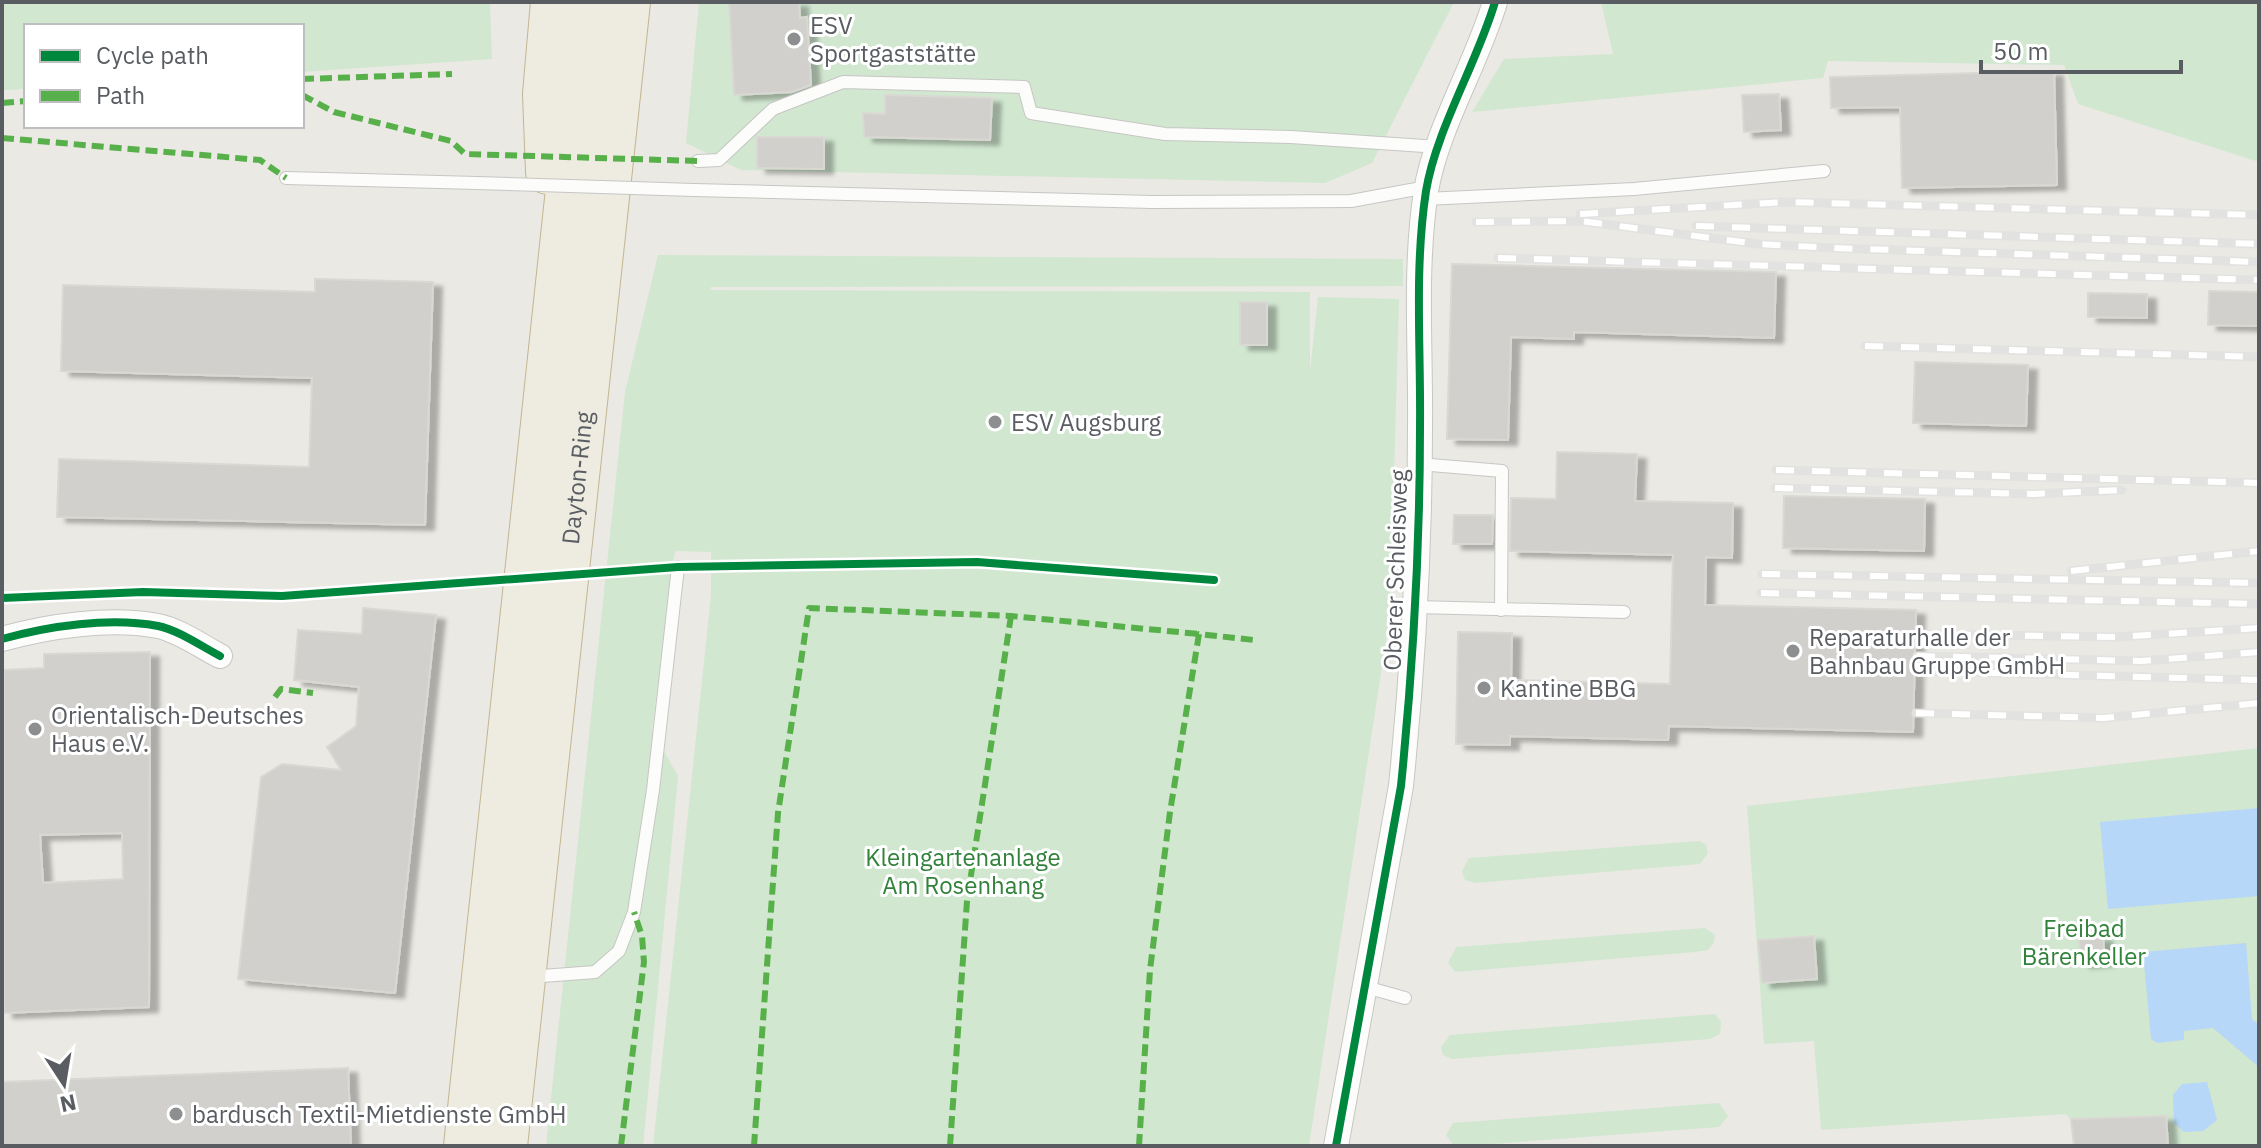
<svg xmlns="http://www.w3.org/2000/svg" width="2261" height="1148" font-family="'IBM Plex Sans',sans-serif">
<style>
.green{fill:#d1e7d0}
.water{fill:#b6d7f7}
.building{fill:#d1d0cd;stroke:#dad8d3;stroke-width:2;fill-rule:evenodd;filter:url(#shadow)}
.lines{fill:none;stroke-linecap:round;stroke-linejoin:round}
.lane-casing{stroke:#c6c6c4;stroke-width:14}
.street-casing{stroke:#c6c6c4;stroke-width:26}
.highway-casing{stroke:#c2b691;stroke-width:46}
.lane{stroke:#fcfcfb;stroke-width:12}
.street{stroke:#fcfcfb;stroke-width:24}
.highway{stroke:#eeece0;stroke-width:44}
.rail-casing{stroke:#e2e2e1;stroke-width:9}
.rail{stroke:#fff;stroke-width:6;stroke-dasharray:18;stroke-linecap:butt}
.lane-bridge-casing{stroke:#c6c6c4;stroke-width:14;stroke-linecap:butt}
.lane-bridge{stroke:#fcfcfb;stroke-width:12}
.quiet{stroke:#58b04a;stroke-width:6;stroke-dasharray:12 6;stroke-linecap:butt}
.cycleway-casing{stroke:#fff;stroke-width:13}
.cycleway{stroke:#00873e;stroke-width:8}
.poi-dot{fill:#8c8e90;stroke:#fff;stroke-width:3}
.labels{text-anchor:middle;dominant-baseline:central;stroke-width:6;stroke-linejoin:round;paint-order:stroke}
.poi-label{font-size:24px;fill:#595d62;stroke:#fff;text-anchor:start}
.street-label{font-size:24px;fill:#595d62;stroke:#fff}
.park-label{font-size:24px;fill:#31823a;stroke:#fff}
</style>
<defs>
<filter id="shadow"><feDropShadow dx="9" dy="5" stdDeviation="2" flood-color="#0004"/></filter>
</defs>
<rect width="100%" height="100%" fill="#eae9e4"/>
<!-- green -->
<g class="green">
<path d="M2 2H490L492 59 302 72V26H26V89L2 90Z"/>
<path d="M699 2H1454L1372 163 1325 183 741 170 686 143Z"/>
<path d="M1601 2H2259V162L2078 104 2064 65 1828 61 1823 78 1472 112 1504 59 1613 54Z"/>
<path d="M658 255 1403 259V286L711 287 710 290 1310 292V371L1318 297 1399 299 1390 614 1309 1146H653L711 595V552L675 551 652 730 678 776 643 1146H546L625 392Z"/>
<path d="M2259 748V1146H2074L2071 1119 2065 1114 1821 1130 1814 1041 1764 1044 1747 806Z"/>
<path d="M1700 841 1706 845 1708 853 1700 864 1475 883 1465 880 1462 871 1469 858Z"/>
<path d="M1705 928 1715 935 1714 942 1708 950 1695 952 1455 972 1448 963 1456 947Z"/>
<path d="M1715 1014 1721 1022 1720 1034 1710 1039 1452 1059 1443 1055 1441 1047 1450 1035Z"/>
<path d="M1719 1103 1728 1116 1719 1127 1464 1146H1454L1446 1135 1453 1123Z"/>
</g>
<!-- water -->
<g class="water">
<path d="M2259 808V896L2108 909 2100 822Z"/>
<path d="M2246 943 2252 1019 2259 1025V1067L2213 1028 2184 1031V1040L2157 1043 2151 1039 2143 952Z"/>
<path d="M2207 1082 2217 1120 2203 1131 2184 1132 2174 1123 2173 1095 2182 1084Z"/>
</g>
<!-- building -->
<g class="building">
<path d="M729 2H799L800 18 807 17 811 85 792 92 734 95Z"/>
<path d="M2054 71 2057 185 1902 188 1900 107 1831 108 1830 77Z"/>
<path d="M1779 94 1781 130 1744 132 1742 95Z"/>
<path d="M885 95 992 98 990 140 864 137 863 113 885 114Z"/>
<path d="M757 137H824V169L757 168Z"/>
<path d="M1452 264 1776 272 1774 338 1574 332V339L1511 337 1508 440 1447 439Z"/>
<path d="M315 279 433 282 425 525 57 517 59 459 309 467 312 378 61 371 63 285 315 292Z"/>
<path d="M2209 291 2259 292V326L2208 325Z"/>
<path d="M2088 293 2147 294V318L2088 317Z"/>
<rect x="1240" y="302" width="27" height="43"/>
<path d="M1915 362 2028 365 2026 426 1913 423Z"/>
<path d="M1557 452 1637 454 1635 501 1733 503 1732 558 1706 557 1705 605 1916 610 1913 732 1669 726 1668 740 1510 736V745L1456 744 1458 632 1512 633 1511 680 1670 684 1673 555 1510 551 1511 498 1556 499Z"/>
<path d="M1784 496 1925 499 1924 551 1783 548Z"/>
<path d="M1454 515H1493L1492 544H1453Z"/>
<path d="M363 608 436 615 395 993 238 979 261 777 282 764 341 770 327 747 356 726 359 687 294 680 298 630 362 634Z"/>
<path d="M150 652 149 1007 4 1013V670L44 668V654ZM122 833 123 879 43 883 40 835Z"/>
<path d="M1814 936 1817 979 1762 983 1758 940Z"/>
<path d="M2103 936 2105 961 2081 963 2079 938Z"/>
<path d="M348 1068 351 1146H2V1082Z"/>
<path d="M2166 1116 2168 1146H2074L2071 1119Z"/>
</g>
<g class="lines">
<!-- lane casing -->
<g class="lane-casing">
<g id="lane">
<path d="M698 161 719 160 773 109 843 82 1024 87 1031 113 1165 134 1291 137 1439 147"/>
<path d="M286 178 477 183"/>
<path d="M694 190 1152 202 1351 201 1427 187"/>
<path d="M1425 199 1634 189 1824 171"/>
<path d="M1419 464 1502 471 1501 610"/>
<path d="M1415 607 1624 612"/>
<path d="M529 977 595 972 619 951 634 912 653 790 678 567"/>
<path d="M1362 986 1405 998"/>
</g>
</g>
<!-- street casing -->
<g class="street-casing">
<g id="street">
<path d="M2 639C49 626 109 617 158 626 178 630 201 646 220 656"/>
<path d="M1336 1146 1401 786C1413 667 1420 547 1420 427 1421 348 1414 270 1426 191 1436 130 1477 63 1495 2"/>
</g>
</g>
<!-- highway casing -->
<g class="highway-casing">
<g id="highway">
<path d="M548 172 545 94 553 2"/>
<path d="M466 1146 588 2"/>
<path id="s1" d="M505 1146 628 2"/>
</g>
</g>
<!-- lane -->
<use href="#lane" class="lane"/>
<!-- street -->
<use href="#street" class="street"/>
<!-- highway -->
<use href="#highway" class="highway"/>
<!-- rail casing -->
<g class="rail-casing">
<g id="rail">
<path d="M1580 214 1786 202 2259 215"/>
<path d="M1476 222 1580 221 1758 244 1833 248 2259 262"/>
<path d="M1696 226 2259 244"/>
<path d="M1498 258 2259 280"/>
<path d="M1865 346 2259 357"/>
<path d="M1776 470 2259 483"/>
<path d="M1775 488 2033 494 2122 490"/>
<path d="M2071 571 2259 551"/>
<path d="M1762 574 2259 583"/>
<path d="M1761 593 2259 604"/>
<path d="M1917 634 2116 637 2259 628"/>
<path d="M1917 656 2141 661 2259 652"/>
<path d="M1917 671 2259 680"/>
<path d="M1916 713 2104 718 2259 703"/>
</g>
</g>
<!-- rail -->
<use href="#rail" class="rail"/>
<!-- lane-bridge casing -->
<g class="lane-bridge-casing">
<path id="lane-bridge" d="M477 183 694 190"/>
</g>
<!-- lane-bridge -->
<use href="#lane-bridge" class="lane-bridge"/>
<!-- quiet -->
<g class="quiet">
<path d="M302 79 452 74"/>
<path d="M302 95 334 112 451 141 465 154 698 161"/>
<path d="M2 103 26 101"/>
<path d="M2 138 260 160 286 178"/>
<path d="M275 697 281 689 313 693"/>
<path d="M621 1146 644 962 642 936 634 912"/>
<path d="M754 1146 778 813 809 608 1011 616 1199 634"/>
<path d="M950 1146 967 901 1011 616"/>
<path d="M1139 1146 1150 970 1170 812 1199 634 1254 640"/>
</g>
<!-- cycleway casing -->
<g class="cycleway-casing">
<g id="cycleway">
<path d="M2 598 143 592 282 596 678 567 977 562 1214 580"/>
<path d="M2 639C49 626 109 617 158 626 178 630 201 646 220 656"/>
<path d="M1336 1146 1401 786C1413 667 1420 547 1420 427 1421 348 1414 270 1426 191 1436 130 1477 63 1495 2"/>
</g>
</g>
<!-- cycleway -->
<use href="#cycleway" class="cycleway"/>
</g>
<!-- markers -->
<g class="poi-dot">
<circle cx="794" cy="39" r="8"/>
<circle cx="995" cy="422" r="8"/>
<circle cx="1793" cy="651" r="8"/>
<circle cx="1484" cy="688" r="8"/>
<circle cx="35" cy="729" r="8"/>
<circle cx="176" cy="1114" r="8"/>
</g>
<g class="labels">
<!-- poi labels -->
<g class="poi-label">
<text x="810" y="25">ESV<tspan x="810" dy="28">Sportgaststätte</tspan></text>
<text x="1011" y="422">ESV Augsburg</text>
<text x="1809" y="637">Reparaturhalle der<tspan x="1809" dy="28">Bahnbau Gruppe GmbH</tspan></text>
<text x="1500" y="688">Kantine BBG</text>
<text x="51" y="715">Orientalisch-Deutsches<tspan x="51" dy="28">Haus e.V.</tspan></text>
<text x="192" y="1114">bardusch Textil-Mietdienste GmbH</text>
</g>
<!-- street labels -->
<g class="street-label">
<text stroke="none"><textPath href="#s1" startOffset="672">Dayton-Ring</textPath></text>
<text transform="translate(1395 570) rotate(-88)">Oberer Schleisweg</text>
</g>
<!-- park labels -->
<g class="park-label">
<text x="963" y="857">Kleingartenanlage<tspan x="963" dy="28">Am Rosenhang</tspan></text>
<text x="2084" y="928">Freibad<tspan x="2084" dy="28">Bärenkeller</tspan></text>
</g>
</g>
<!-- border -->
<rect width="2261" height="1148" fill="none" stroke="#595d62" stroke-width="8"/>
<!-- legend -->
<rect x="24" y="24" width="280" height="104" fill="#ffffff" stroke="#bdbec0" stroke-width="2"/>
<rect x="40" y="50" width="40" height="12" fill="#00873e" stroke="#bdbec0" stroke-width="2"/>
<text x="96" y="64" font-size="24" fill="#595d62">Cycle path</text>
<rect x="40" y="90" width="40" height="12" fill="#58b04a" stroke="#bdbec0" stroke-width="2"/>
<text x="96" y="104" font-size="24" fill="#595d62">Path</text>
<!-- north arrow -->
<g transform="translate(64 1084) rotate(168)" stroke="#ffffff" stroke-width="6" paint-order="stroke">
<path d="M0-6L14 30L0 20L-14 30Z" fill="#595d62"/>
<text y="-12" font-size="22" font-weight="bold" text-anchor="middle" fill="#595d62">N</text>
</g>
<!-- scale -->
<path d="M1981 60v12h200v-12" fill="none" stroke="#595d62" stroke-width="4"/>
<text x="1993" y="60" font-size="24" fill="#595d62" stroke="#ffffff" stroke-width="6" paint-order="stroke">50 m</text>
</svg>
